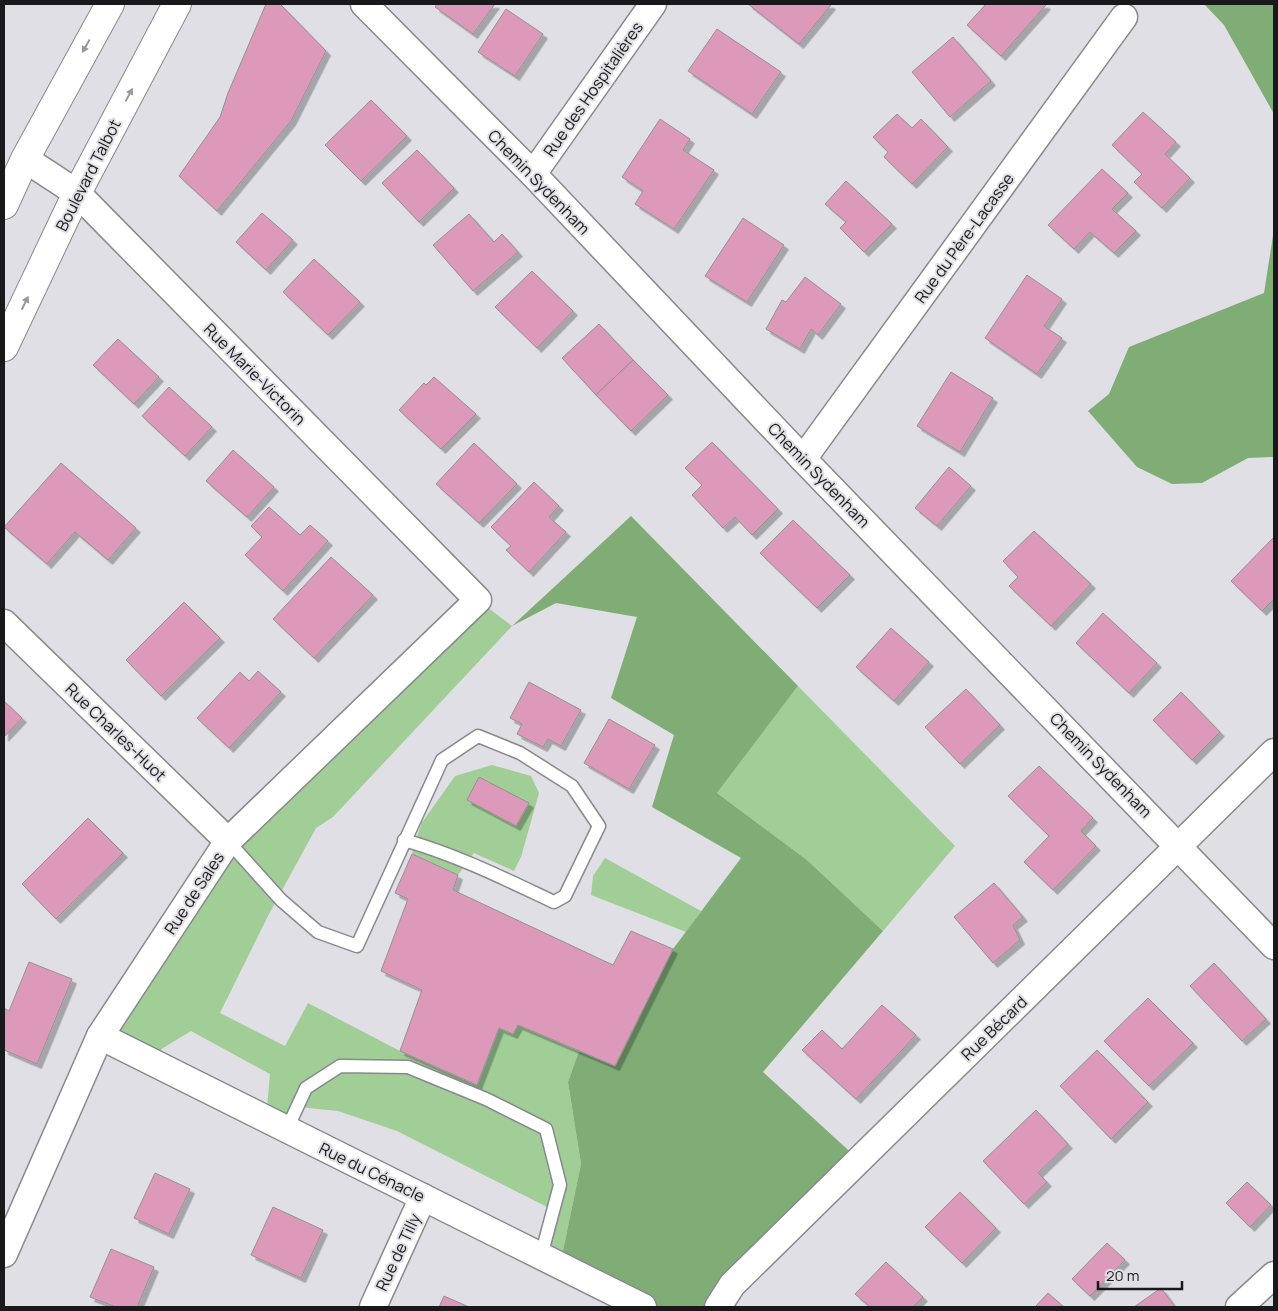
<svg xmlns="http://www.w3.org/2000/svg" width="1278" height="1311" font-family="Manrope,sans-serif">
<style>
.green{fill:#a1ce97}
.forest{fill:#80ad76}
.building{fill:#dd99ba;stroke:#969093;filter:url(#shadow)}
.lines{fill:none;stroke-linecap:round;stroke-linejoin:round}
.service-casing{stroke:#88888e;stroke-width:15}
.minor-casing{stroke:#88888e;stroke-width:29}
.secondary-casing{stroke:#88888e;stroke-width:30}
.service{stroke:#fff;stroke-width:12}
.minor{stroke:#fff;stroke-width:26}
.secondary{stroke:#fff;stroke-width:28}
.oneway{fill:#989898}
.labels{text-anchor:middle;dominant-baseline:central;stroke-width:4;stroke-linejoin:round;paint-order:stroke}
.street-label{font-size:16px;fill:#19191b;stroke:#e0dfe6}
</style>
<defs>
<filter id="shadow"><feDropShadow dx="4.5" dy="4.5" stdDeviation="0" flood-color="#0004"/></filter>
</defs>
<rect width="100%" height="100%" fill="#e0dfe6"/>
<!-- green -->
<g class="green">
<path d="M478 600 512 626 333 817 316 828 268 916 220 1013 285 1046 308 1003 400 1051 476 1085 499 1028 513 1034 518 1025 579 1051 568 1082 581 1164 560 1265 541 1256 553 1210 397 1131 338 1111 298 1107 287 1129 266 1119 270 1074 191 1031 163 1048 149 1060 100 1036 228 841Z"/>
<path d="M798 686 955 846 883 931 807 860 717 793Z"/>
<path d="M492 765 531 776 539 793 521 857 514 871 474 853 458 875 412 854 421 824 455 776Z"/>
<path d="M605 858 701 911 686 932 591 895 593 876Z"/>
</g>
<!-- forest -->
<g class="forest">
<path d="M1204 4H1274V114L1224 25Z"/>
<path d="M1274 229V457L1248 458 1202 483 1172 484 1137 467 1088 411 1109 394 1129 347 1264 293Z"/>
<path d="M631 516 798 686 717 793 807 860 883 931 763 1072 859 1160 725 1307H643L560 1265 581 1164 568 1082 579 1051 615 1066 673 949 741 858 652 807 674 735 611 698 637 617 556 603 512 626Z"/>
</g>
<!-- building -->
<g class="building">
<path d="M266 4H280L326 51 291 121 217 211 179 176 220 117 228 93Z"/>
<path d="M437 4H495L473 34 435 7Z"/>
<path d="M748 4H830L831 5 799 44Z"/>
<path d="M986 4H1044L1046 5 1001 56 967 25Z"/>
<path d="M506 9 543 34 515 76 478 52Z"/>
<path d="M717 29 781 72 752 114 688 71Z"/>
<path d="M953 37 991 81 950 117 912 72Z"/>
<path d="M371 100 407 136 361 181 325 145Z"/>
<path d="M1143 112 1176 142 1165 154 1190 178 1162 208 1134 182 1142 174 1112 145Z"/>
<path d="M897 114 912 128 921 119 948 147 912 184 884 157 888 152 873 137Z"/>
<path d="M660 119 690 139 683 150 714 170 674 229 635 204 643 191 622 177Z"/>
<path d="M417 150 454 188 419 222 382 183Z"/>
<path d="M1102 169 1128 193 1112 209 1136 231 1114 253 1090 232 1074 249 1048 225Z"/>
<path d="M846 181 892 224 864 252 840 228 846 222 825 204Z"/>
<path d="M262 213 293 240 266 270 236 242Z"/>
<path d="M469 214 494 242 502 234 518 252 473 291 433 245Z"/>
<path d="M743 218 784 245 747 302 705 276Z"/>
<path d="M314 259 360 302 328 335 283 292Z"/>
<path d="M532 271 573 311 537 348 495 307Z"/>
<path d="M1027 275 1062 299 1044 326 1062 338 1037 374 985 338Z"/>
<path d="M805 277 841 304 818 335 811 329 800 349 766 329 782 300 786 302Z"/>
<path d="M599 324 633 360 596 395 562 358Z"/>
<path d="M118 339 159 377 134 404 93 365Z"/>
<path d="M633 360 668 395 631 431 596 395Z"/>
<path d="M951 372 993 398 960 452 917 426Z"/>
<path d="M434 377 476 414 441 449 399 410 424 383 426 385Z"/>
<path d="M169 387 212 427 185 456 142 416Z"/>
<path d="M712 442 778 509 752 535 735 517 723 528 692 495 702 485 685 468Z"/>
<path d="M474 443 517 484 479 523 436 484Z"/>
<path d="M233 450 274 487 247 517 206 481Z"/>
<path d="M61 463 136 528 108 560 75 532 47 564 4 527Z"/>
<path d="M949 467 971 486 937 526 915 508Z"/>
<path d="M534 482 559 506 549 517 566 532 529 572 506 550 511 546 491 527Z"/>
<path d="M269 507 300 535 310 525 328 541 283 591 245 555 262 537 251 526Z"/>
<path d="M793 520 850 575 817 608 760 553Z"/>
<path d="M1034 531 1091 584 1051 626 1009 586 1018 577 1003 561Z"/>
<path d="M1274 537V599L1262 611 1231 581Z"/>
<path d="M331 557 373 595 314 658 273 619Z"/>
<path d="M184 602 220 638 161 696 126 660Z"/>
<path d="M1103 613 1157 663 1129 693 1076 643Z"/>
<path d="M891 628 929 662 894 701 856 667Z"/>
<path d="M258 671 281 692 229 748 197 718 240 672 249 681Z"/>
<path d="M529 682 581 710 561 746 548 739 543 747 517 734 522 724 510 718Z"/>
<path d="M966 689 1000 725 960 764 925 727Z"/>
<path d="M1181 692 1220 732 1192 760 1153 720Z"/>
<path d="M4 701 22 718 4 737Z"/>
<path d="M609 719 655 745 629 789 584 763Z"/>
<path d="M1039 766 1093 818 1081 831 1096 846 1053 890 1024 862 1049 836 1008 796Z"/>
<path d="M479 777 529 803 516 826 467 800Z"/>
<path d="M88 818 123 853 56 919 22 884Z"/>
<path d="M412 854 458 875 453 890 613 965 631 931 673 949 615 1066 518 1025 513 1034 499 1028 477 1085 400 1051 422 990 381 971 408 899 395 893Z"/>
<path d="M994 883 1023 917 1013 925 1020 940 993 963 954 917Z"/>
<path d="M29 962 72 979 37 1064 4 1050V1008L9 1011Z"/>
<path d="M1214 963 1266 1019 1242 1041 1190 986Z"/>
<path d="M1148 998 1193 1043 1149 1086 1104 1041Z"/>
<path d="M882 1005 916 1035 856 1099 802 1050 822 1030 842 1049Z"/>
<path d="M1097 1050 1148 1102 1111 1139 1060 1086Z"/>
<path d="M1036 1110 1068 1144 1038 1173 1047 1182 1024 1204 983 1161Z"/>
<path d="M155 1173 190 1189 169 1234 134 1218Z"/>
<path d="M1247 1182 1271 1205 1250 1227 1226 1203Z"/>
<path d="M960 1192 996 1228 962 1263 925 1227Z"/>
<path d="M273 1207 323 1230 301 1278 251 1255Z"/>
<path d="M1107 1243 1125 1260 1090 1296 1072 1279Z"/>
<path d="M111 1249 154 1267 137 1307H116L90 1297Z"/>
<path d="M886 1262 923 1297 913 1307H870L855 1294Z"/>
<path d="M1161 1288 1175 1307H1134Z"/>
<path d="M1048 1293 1064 1307H1035Z"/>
<path d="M444 1296 469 1307H439Z"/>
</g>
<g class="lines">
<!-- service casing -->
<g class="service-casing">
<g id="service">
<path d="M228 841 281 900 318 932 357 946 442 760 478 736 520 753 572 786 599 826 565 896 554 902C505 879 457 855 404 840"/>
<path d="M287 1129 306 1088 340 1066 408 1067 486 1099 546 1129 560 1185 541 1256"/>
</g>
</g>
<!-- minor casing -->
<g class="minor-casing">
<g id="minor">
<path d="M364 4 533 174 803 459 1274 946"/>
<path d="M533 174 653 4"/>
<path d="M803 459 1124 17"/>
<path d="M4 623 228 841"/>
<path d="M100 1036 643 1307"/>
<path d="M4 1254 100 1036 228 841 478 600 77 193 25 159"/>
<path d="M373 1307 423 1197"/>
<path d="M718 1307 732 1285 1274 752"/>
<path d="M1239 1307 1274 1275"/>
</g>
</g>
<!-- secondary casing -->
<g class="secondary-casing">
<g id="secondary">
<path d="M4 205 25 159 110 4"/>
<path d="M4 347 77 193 177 4"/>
</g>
</g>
<!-- service -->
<use href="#service" class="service"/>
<!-- minor -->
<use href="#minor" class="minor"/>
<!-- secondary -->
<use href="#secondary" class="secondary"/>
</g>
<!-- one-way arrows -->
<defs><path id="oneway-solid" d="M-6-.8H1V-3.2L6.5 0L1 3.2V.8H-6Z" transform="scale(1.25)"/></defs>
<g class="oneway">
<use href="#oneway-solid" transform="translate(86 46) rotate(119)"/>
<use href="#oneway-solid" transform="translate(129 95) rotate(-62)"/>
<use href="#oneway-solid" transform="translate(25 303) rotate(-64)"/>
</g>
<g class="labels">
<!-- street labels -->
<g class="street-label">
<text transform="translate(593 89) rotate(-55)">Rue des Hospitalières</text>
<text transform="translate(88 175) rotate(-63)">Boulevard Talbot</text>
<text transform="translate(539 182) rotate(46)">Chemin Sydenham</text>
<text transform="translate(964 238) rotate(-54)">Rue du Père-Lacasse</text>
<text transform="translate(255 374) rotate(45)">Rue Marie-Victorin</text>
<text transform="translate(819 475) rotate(46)">Chemin Sydenham</text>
<text transform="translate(116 732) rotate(44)">Rue Charles-Huot</text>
<text transform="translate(1101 765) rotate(46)">Chemin Sydenham</text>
<text transform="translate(194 893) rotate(-57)">Rue de Sales</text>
<text transform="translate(994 1028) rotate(-44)">Rue Bécard</text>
<text transform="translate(372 1172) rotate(26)">Rue du Cénacle</text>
<text transform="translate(398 1252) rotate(-65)">Rue de Tilly</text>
</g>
</g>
<!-- border -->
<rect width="1278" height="1311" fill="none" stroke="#19191b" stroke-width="10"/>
<!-- scale -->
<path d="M1098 1281v8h84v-8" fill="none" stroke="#19191b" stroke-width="2.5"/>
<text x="1106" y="1281" font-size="15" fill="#19191b" stroke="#e0dfe6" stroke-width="4" paint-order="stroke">20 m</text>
</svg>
